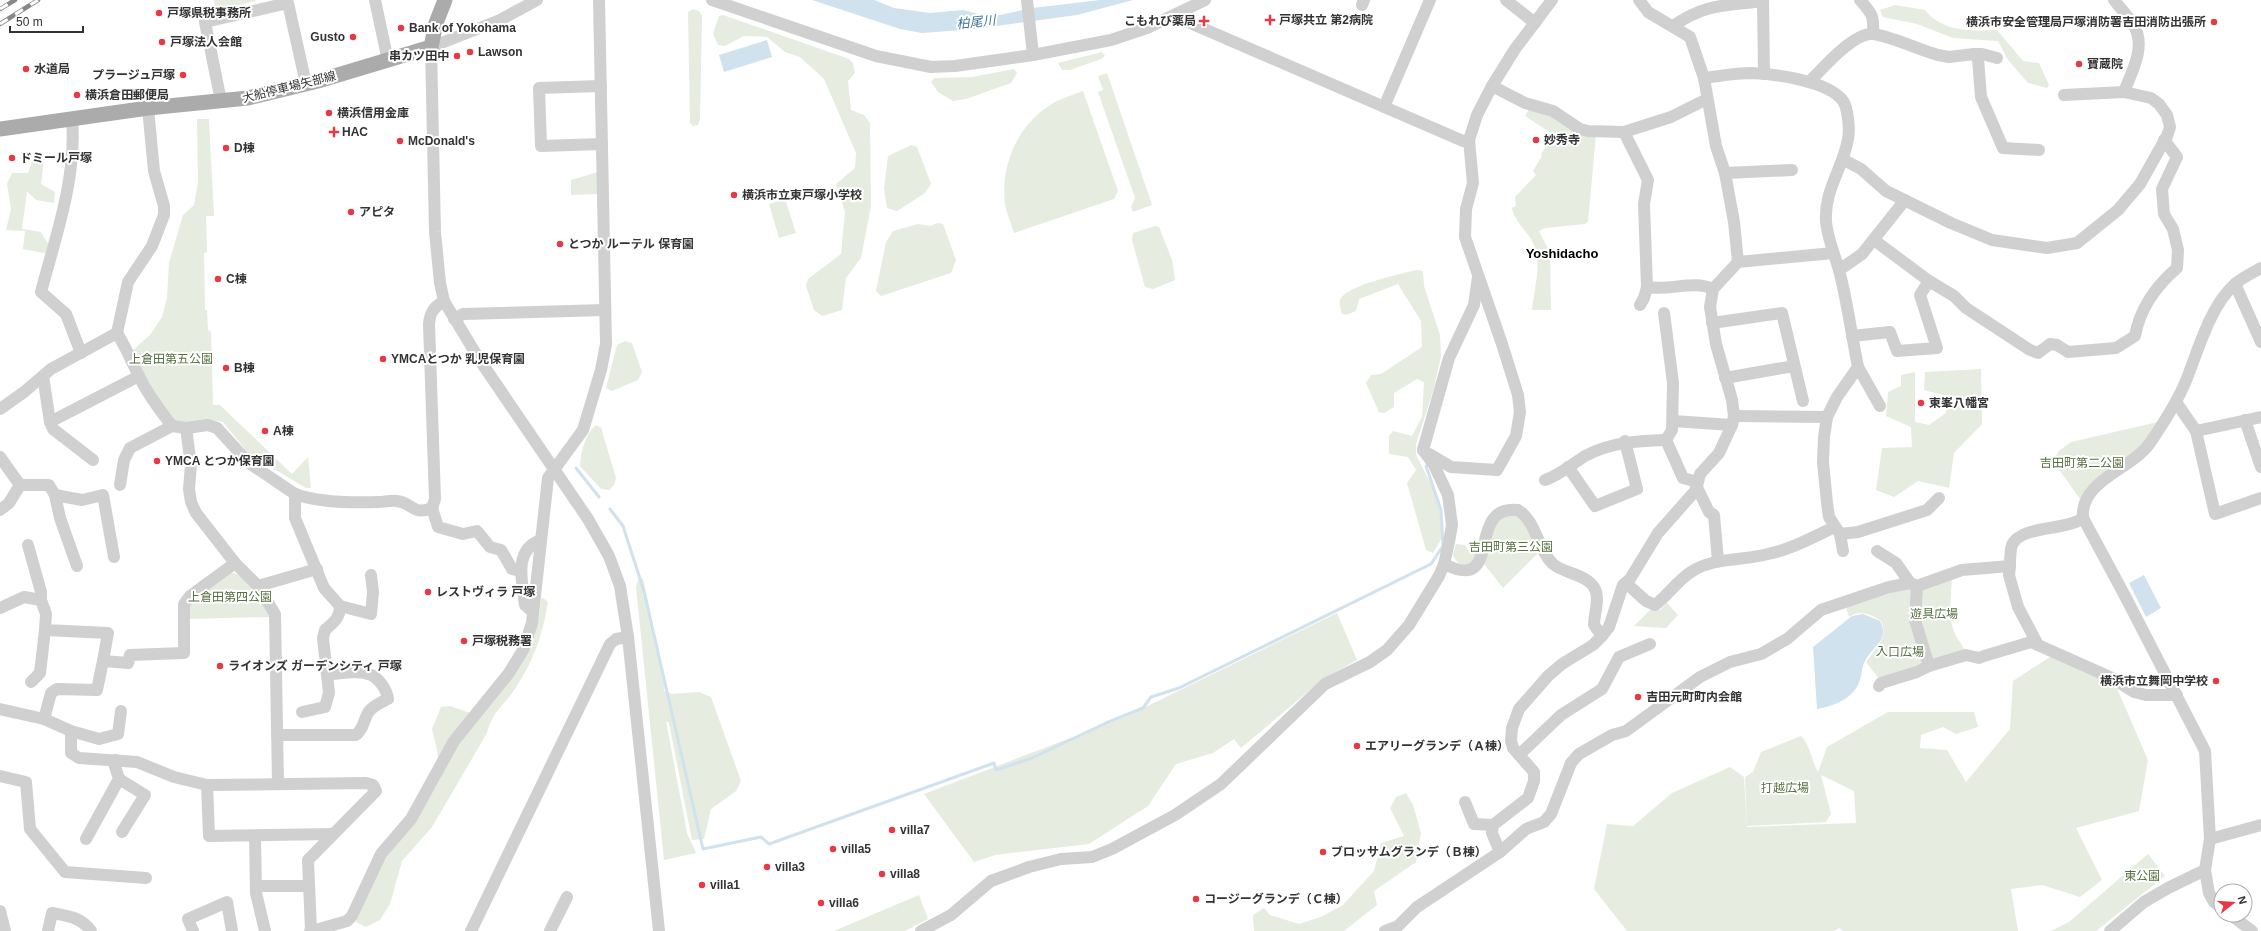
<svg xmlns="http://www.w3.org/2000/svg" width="2261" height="931" font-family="Arial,'Noto Sans JP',sans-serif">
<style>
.green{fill:#e6ecdf}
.water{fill:#cfe2ee}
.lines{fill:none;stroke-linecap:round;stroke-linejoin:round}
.stream{stroke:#cfe2ee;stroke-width:3}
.minor{stroke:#d0d0d0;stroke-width:12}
.major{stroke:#ababab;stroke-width:15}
.rail-casing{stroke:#888;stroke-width:4.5}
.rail{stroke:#fff;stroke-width:3;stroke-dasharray:9;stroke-linecap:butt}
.poi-dot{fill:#e63946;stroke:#fff;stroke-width:1.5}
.labels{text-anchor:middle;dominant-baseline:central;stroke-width:4;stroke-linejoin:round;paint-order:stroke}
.poi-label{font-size:12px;font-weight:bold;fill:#333;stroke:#fff;text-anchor:start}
.street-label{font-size:12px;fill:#333;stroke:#fff}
.park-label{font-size:12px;fill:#56703f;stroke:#fff}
.water-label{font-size:13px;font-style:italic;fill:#3f7597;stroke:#fff}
.neighbourhood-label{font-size:13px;font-weight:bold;fill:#000;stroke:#fff}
</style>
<rect width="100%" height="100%" fill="#fff"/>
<!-- green -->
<g class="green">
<path d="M214 0H255L256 1 216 11Z"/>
<path d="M1895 5 1925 10C1942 32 1971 31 1997 30L2023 61 2039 63 2049 85 2047 88 2028 83 2008 60 1998 41 1953 38 1917 24 1883 17 1880 10Z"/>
<path d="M693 9 699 11 702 16 700 119 698 125 693 126 690 123 688 12Z"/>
<path d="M723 15 849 59 853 63 855 73 848 81 851 110 864 115 870 123 871 206 861 258 846 278 842 310 822 316 814 310 806 286 808 279 841 254 845 212 836 184 855 168 856 153 824 79 800 57 785 52 767 37 744 36 725 46 718 45 713 34 719 16Z"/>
<path d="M1102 52 1105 56 1101 59 1070 70H1062L1058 63Z"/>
<path d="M1014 69 1017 73 1011 83 966 99 953 101 938 92 931 82 934 78 972 77Z"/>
<path d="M1107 73 1152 205 1133 212 1131 207 1135 198 1098 92 1103 90 1098 76Z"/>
<path d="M1083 91 1118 191 1114 199 1014 233C1011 224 1007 214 1005 204 1000 163 1020 120 1057 101 1065 97 1075 94 1083 91Z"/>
<path d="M1530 108 1596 135 1588 222 1585 224 1546 228 1539 231 1550 253 1551 310H1532C1534 290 1542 264 1534 245 1529 232 1514 222 1512 208L1516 206 1515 197 1536 175 1533 171 1542 156 1541 154 1554 135 1525 116Z"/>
<path d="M197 119H209L214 216H206L207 252 204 253 205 310H207L208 330 211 331 213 405H220L292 474 308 457 311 488H306L249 454 223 422 206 419V415V420L185 424 174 422 159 404 132 351 150 335 162 317 167 298 169 263 183 215 194 205 198 183Z"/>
<path d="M911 145 917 147 931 184 925 193 897 211 887 208 884 188 888 156Z"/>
<path d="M33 159H44L41 184 55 192 54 203 36 200 27 191 22 229 41 232 50 247 49 254 23 249 25 231 6 230 11 209 7 184 12 173H28Z"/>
<path d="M598 172 599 194 571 195V180Z"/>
<path d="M785 199 796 233 779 238 769 204Z"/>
<path d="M938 223 943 224 956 260 951 273 881 296 876 291 886 242 893 231 918 224 930 226Z"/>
<path d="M1155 226 1159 227 1172 260 1175 280 1153 289 1145 287 1132 240 1133 233Z"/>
<path d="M1417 270 1423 271 1424 286 1440 335 1441 356 1434 388 1416 444V455L1439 500 1442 538 1433 553 1426 550 1407 483 1416 470 1408 457 1389 454V436L1393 431 1412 436 1422 417 1424 382 1417 379 1394 393V407L1384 413 1379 412 1366 383 1371 375 1381 374 1422 347 1421 321 1398 284 1359 299 1356 311 1346 315 1341 313C1341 309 1339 304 1340 300 1346 285 1401 274 1417 270Z"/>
<path d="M625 341 632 343 642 372 638 380 612 391 606 388 617 345Z"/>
<path d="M1981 369 1982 424 1954 453 1949 488 1918 481 1894 497 1876 490 1882 448 1912 447 1911 427 1886 416 1888 392 1901 386V375L1915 372V422L1929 425 1946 413V396L1924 390 1925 372Z"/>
<path d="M2158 422 2136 453 2088 486 2080 499 2053 461 2059 451 2071 442Z"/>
<path d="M596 425 601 428 616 478 614 485 609 490 601 489 580 466C580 453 586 433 596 425Z"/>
<path d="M1514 513 1522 518 1540 551 1503 588 1484 564 1493 525 1497 518Z"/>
<path d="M1456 544 1465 545 1468 550 1480 545V553L1470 565C1460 565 1457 564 1453 555Z"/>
<path d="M230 572C248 575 264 601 270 617L187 619V606Z"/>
<path d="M1952 574C1952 593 1947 616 1955 634 1958 641 1964 645 1965 653L1930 662 1917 616 1919 589Z"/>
<path d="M639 577 643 579 665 684 664 691 672 694 699 692 711 697 741 781 736 791 711 809 704 839 692 840 669 723 666 721 687 833 696 853 664 860 636 587Z"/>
<path d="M1910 586 1912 588 1926 664 1880 680 1866 662C1876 648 1889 638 1881 621 1871 614 1860 609 1849 617L1846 607Z"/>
<path d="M543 598 548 602C543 633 534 661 516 687 504 707 494 708 487 733L432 827 402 861 390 904 380 920 366 927 356 922 385 859 415 822 441 777 437 750 432 729 441 707 450 706 479 716 539 617 541 599Z"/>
<path d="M1667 603 1678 615 1666 628 1634 626 1651 609 1660 610Z"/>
<path d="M1337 613 1357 660 1323 679 1241 748 1234 739 1213 753 1176 764 1148 806 1089 844 995 855 974 862 924 794 1123 718Z"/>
<path d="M2053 655 2116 686 2148 760 2139 811 2076 828 2102 880 2080 897 2042 885 2011 889 2018 931H1843L1839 928 1834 931H1627L1594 889 1607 824 1633 826 1672 793 1730 767 1744 777 1747 827 1856 823 1854 791 1821 775 1831 814 1826 822 1747 826 1745 777 1753 772 1761 752 1801 736C1809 743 1812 761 1818 772L1827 747 1888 712H1974L1978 727 1956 734 1943 727 1921 735 1920 748 1947 750 1966 782 2010 729 2013 681Z"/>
<path d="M1406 793 1413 805 1421 833 1416 862 1374 891 1377 905 1344 931H1254L1253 915 1264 908 1270 915 1299 924 1321 917 1343 905 1374 871 1381 843 1404 836 1390 808 1396 797Z"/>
<path d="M2148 854 2165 876 2096 931H2051L2069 922Z"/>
<path d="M919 895 928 919 905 931H834Z"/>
</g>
<!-- water -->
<g class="water">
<path d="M812 0H874L894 8 930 13 963 10 990 17 1033 8 1100 0H1133L1077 15 975 29 922 33 900 29Z"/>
<path d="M767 40 772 57 724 72 719 55Z"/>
<path d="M2144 575 2161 608 2146 617 2129 583Z"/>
<path d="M1863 614 1880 621C1890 640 1873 646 1865 661 1861 668 1862 679 1857 687 1849 700 1831 707 1817 709L1813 647 1852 616Z"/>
</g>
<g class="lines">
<!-- stream -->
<g class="stream">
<path d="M576 468 599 497"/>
<path d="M610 509 623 526 644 591 703 849 761 837 769 844 994 763 996 770 1032 758 1106 723 1143 708 1151 697 1179 688 1431 564 1443 546 1441 510 1426 466"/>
</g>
<!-- minor -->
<g class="minor">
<path d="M375 0 388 61"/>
<path d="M537 0 500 20 431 47 435 232 440 283 444 301 479 359 588 519 609 556 620 586 628 637 659 931"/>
<path d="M712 0 876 56 931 67 955 66 1033 55 1111 40 1147 28 1205 0"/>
<path d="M1027 0 1033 55"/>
<path d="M1506 0 1535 23"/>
<path d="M1763 0 1764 74"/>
<path d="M1860 0C1872 14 1874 15 1873 34"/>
<path d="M2114 0C2120 8 2128 16 2133 24 2147 46 2132 71 2124 92"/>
<path d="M1362 5 1364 0"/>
<path d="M1174 16 1463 141 1469 140"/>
<path d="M1673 26C1706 3 1725 6 1763 1"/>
<path d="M1974 54H1982L1997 58"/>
<path d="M1704 78C1720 76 1736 73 1752 73 1775 74 1829 81 1843 101 1848 108 1850 130 1848 139 1843 169 1824 189 1826 222 1828 242 1837 259 1841 278 1848 307 1852 337 1858 367L1837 397 1827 417 1824 437 1823 462 1827 503 1829 517 1840 534 1843 551"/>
<path d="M1810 81C1823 68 1854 32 1873 34 1891 36 1919 50 1938 55L1949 57 1974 54 1978 59 1981 97 2003 148 2039 150"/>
<path d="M601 86 539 88 541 146 602 144"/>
<path d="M1492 86 1525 103 1553 111 1580 129 1588 131 1624 132 1671 117 1707 99"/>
<path d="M221 101 205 22 288 3 306 84"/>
<path d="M1384 107 1430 0"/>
<path d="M148 108 154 171 164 206V215L152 246 128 282 117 333C126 347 131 361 139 376 147 394 160 410 172 426L186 428 208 425 217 428 249 463 295 494C320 503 352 503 379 502 384 502 391 500 397 501 413 503 413 516 432 508L435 499 429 324C430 312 434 307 444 301"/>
<path d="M72 118C77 178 56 235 41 292L66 314 81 353"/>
<path d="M1624 132 1648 180 1644 204 1647 287 1644 298 1640 305"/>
<path d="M1844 160 1861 169 1886 191 1951 223 1992 240 2047 248 2077 243 2118 210 2140 184 2167 136 2170 127 2167 115 2159 104 2151 98 2124 92 2064 95"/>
<path d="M1725 173 1792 170"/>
<path d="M1874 240 1929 281 1954 296 1966 308 2030 350 2038 353 2050 344 2057 345 2068 352 2116 348 2135 336C2140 308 2156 286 2177 268L2178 250 2173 229 2164 214 2162 189 2177 157 2164 140"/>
<path d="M1738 262 1833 253"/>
<path d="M1839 270 1862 254 1905 200"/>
<path d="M2235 284 2261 342"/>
<path d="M1647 287C1669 291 1693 280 1713 289"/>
<path d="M1664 313 1673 383 1672 430 1666 440"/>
<path d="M454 319 463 314 605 310"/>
<path d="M1712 323 1782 313 1803 401"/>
<path d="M1852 336 1890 332 1897 351 1937 348 1920 295 1929 281"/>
<path d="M1858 367 1880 406"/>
<path d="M43 376 50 422 139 376"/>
<path d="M1725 378 1794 366"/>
<path d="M2176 402 2196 431 2261 417"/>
<path d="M0 409 24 392 51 369 117 333"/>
<path d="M1734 416 1827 417"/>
<path d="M2245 420 2261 467"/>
<path d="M1673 421 1732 425"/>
<path d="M50 422 53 429 93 460"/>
<path d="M186 428 191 465 189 489 191 502 196 513 235 563 258 586 275 614 278 783"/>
<path d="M2196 431 2215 514 2261 498"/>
<path d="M1666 440 1683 478 1694 481 1709 512 1714 515 1718 561"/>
<path d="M1423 450 1449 358 1474 305 1478 277"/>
<path d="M1429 454 1451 467 1497 470 1516 436 1520 412 1518 395 1502 344 1465 237 1466 209 1473 183 1469 140 1477 115 1492 86 1515 49 1552 0"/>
<path d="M0 457 20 485 9 503 0 510"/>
<path d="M1568 467 1595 506 1637 489 1625 441"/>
<path d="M1545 480C1560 475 1572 464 1585 456 1611 442 1637 441 1666 440"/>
<path d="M20 485H49L55 495 60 518 77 566"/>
<path d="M120 485 124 460 130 448 172 426"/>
<path d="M295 494V518L324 588 340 606 371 614 373 592 371 575"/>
<path d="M55 495 82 500 103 495 114 557"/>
<path d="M432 508 438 527 463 534 477 531 490 547 501 550 512 569 520 571"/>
<path d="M1840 534 1858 532 1927 510 1939 498"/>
<path d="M28 545 41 592V600"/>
<path d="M1877 551 1896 563 1910 583"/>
<path d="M1444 564C1505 595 1464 504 1518 510 1537 522 1537 549 1553 564 1565 574 1587 574 1595 589 1600 599 1594 614 1594 625L1602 636"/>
<path d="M2010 566 2009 575 2018 607 2038 645 2112 678 2134 692 2146 695H2177"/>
<path d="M1626 583 1646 601 1655 605C1668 595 1677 581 1691 572 1713 557 1743 561 1768 554 1792 549 1813 537 1835 527"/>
<path d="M258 586 317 569"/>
<path d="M1917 586 1915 620 1929 666 1966 655 1979 658 1984 656 2031 642 2038 645"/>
<path d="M0 608 24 597 41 600 46 614 45 630 108 633 103 661"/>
<path d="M533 612 525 605C522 581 513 550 541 540"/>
<path d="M31 682 40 673 45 630"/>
<path d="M1879 686 1881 683 1917 672 1929 666"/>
<path d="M0 709 44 719 71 731V753L79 758 137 762 174 777 207 785 366 783 373 785 376 791 308 860 311 930 310 931"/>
<path d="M302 712 325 707 329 693 323 638 325 630C334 622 340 618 340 606"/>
<path d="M44 719 51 693 57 689 97 690 103 661 128 663 130 655 184 653V604L190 596 235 563"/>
<path d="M71 731 99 739 118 734 121 711"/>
<path d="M277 735H356C363 729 363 723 367 715 370 707 380 703 388 699 387 690 378 676 368 674 356 670 339 674 327 674"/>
<path d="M1519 755 1561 715 1602 689 1619 657 1650 644"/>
<path d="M0 776 26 782 30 829 65 872 146 878"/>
<path d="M119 779 145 795 122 832"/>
<path d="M207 785 209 836 332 834"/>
<path d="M1465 802 1474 824 1493 825"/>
<path d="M255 836 256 893 265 931"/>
<path d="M86 839 119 779 114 763 116 760"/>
<path d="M2210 839 2261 825"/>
<path d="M1500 852 1492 833 1493 825 1528 798 1534 781V772L1513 748 1511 741 1512 728 1519 709 1548 676 1562 664 1593 645 1602 636 1609 627 1623 585 1630 579 1658 533 1696 490 1700 474 1719 453 1732 425 1734 416 1732 400 1716 344 1710 307 1713 289 1738 262 1734 222 1725 173 1716 146 1704 78 1690 37 1648 12 1639 0"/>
<path d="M256 886H309"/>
<path d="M2221 907 2214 902 2209 893 2205 870 2210 839 2205 751 2125 596 2083 518C2080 480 2131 470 2150 443 2163 424 2176 404 2185 383 2198 352 2209 307 2235 284 2243 277 2252 273 2261 268"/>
<path d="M0 911 5 931"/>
<path d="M2231 915 2252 931"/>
<path d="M48 931 52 913C68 916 81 917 91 931"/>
<path d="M193 931 188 919 227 902 232 931"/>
<path d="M312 931 347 921 352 916 381 854 411 819 454 741 509 673 523 650 532 623 548 478 583 430 601 370 606 344 599 0"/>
<path d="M471 931 610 644 616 639 628 637"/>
<path d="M550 931 567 897"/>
<path d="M921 931 951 915 991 881 1029 867 1061 859 1092 857 1112 849 1175 815 1221 784 1325 684 1370 662 1387 650 1409 625 1439 576 1444 564 1449 542 1452 525 1448 495 1434 465 1423 450"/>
<path d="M1385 931 1398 926 1417 907 1500 852 1526 829 1544 822 1551 814 1571 763 1579 754 1612 735 1626 731 1700 677 1730 662 1761 654 1787 639 1821 610 1889 587 1910 583 1917 586 1962 570 2010 566C2010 559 2010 551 2012 545 2021 525 2066 531 2083 518"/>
<path d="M2110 931 2144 902 2168 888 2205 870"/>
</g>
<!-- major -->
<path class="major" d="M0 129 148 108 248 98 318 81 431 47 436 23 445 0"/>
<!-- rail casing -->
<g class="rail-casing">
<g id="rail">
<path d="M0 9 15 0"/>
<path d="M0 24 38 0"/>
</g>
</g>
<!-- rail -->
<use href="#rail" class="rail"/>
</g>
<!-- markers -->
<g class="poi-dot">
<circle cx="159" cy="13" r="4"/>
<path d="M1268 14h4v4h4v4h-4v4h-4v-4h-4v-4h4z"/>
<path d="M1202 15h4v4h4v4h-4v4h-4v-4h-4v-4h4z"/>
<circle cx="2214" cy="22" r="4"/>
<circle cx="401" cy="28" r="4"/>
<circle cx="353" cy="37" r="4"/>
<circle cx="162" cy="42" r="4"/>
<circle cx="470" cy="52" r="4"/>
<circle cx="457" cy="56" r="4"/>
<circle cx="2079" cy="64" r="4"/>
<circle cx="26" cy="69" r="4"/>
<circle cx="183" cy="75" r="4"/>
<circle cx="77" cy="95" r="4"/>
<circle cx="329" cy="113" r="4"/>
<path d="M332 126h4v4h4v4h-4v4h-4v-4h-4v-4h4z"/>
<circle cx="1536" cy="140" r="4"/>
<circle cx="400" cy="141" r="4"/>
<circle cx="226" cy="148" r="4"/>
<circle cx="12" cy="158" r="4"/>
<circle cx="734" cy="195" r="4"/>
<circle cx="351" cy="212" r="4"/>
<circle cx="560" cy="244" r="4"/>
<circle cx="218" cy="279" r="4"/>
<circle cx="383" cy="359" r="4"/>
<circle cx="226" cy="368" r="4"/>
<circle cx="1921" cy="403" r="4"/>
<circle cx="265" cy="431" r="4"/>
<circle cx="157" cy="461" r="4"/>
<circle cx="428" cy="592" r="4"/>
<circle cx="464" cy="641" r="4"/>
<circle cx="220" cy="666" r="4"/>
<circle cx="2216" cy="681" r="4"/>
<circle cx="1638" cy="697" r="4"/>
<circle cx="1357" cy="746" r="4"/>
<circle cx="892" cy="830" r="4"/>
<circle cx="833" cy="849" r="4"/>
<circle cx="1323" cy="852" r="4"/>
<circle cx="767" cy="867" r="4"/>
<circle cx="882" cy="874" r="4"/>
<circle cx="702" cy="885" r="4"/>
<circle cx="1196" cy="899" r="4"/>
<circle cx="821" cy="903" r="4"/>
</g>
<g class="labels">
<!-- poi labels -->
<g class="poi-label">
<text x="167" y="13">戸塚県税事務所</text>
<text x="1279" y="20">戸塚共立 第2病院</text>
<text x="1196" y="21" text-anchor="end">こもれび薬局</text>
<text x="2206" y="22" text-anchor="end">横浜市安全管理局戸塚消防署吉田消防出張所</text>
<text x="409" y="28">Bank of Yokohama</text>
<text x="345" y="37" text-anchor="end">Gusto</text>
<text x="170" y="42">戸塚法人会館</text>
<text x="478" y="52">Lawson</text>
<text x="449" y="56" text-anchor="end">串カツ田中</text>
<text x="2087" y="64">寶蔵院</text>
<text x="34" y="69">水道局</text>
<text x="175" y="75" text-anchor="end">プラージュ戸塚</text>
<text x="85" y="95">横浜倉田郵便局</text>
<text x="337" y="113">横浜信用金庫</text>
<text x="342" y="132">HAC</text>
<text x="1544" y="140">妙秀寺</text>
<text x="408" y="141">McDonald's</text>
<text x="234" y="148">D棟</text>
<text x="20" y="158">ドミール戸塚</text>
<text x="742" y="195">横浜市立東戸塚小学校</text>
<text x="359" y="212">アピタ</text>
<text x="568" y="244">とつか ルーテル 保育園</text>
<text x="226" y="279">C棟</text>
<text x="391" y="359">YMCAとつか 乳児保育園</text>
<text x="234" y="368">B棟</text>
<text x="1929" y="403">東峯八幡宮</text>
<text x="273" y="431">A棟</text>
<text x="165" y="461">YMCA とつか保育園</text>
<text x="436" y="592">レストヴィラ 戸塚</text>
<text x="472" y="641">戸塚税務署</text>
<text x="228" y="666">ライオンズ ガーデンシティ 戸塚</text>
<text x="2208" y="681" text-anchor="end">横浜市立舞岡中学校</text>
<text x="1646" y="697">吉田元町町内会館</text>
<text x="1365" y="746">エアリーグランデ（Ａ棟）</text>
<text x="900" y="830">villa7</text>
<text x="841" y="849">villa5</text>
<text x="1331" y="852">ブロッサムグランデ（Ｂ棟）</text>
<text x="775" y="867">villa3</text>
<text x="890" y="874">villa8</text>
<text x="710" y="885">villa1</text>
<text x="1204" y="899">コージーグランデ（Ｃ棟）</text>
<text x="829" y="903">villa6</text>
</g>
<!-- street labels -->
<g class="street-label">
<text transform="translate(289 87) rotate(-14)">大船停車場矢部線</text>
</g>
<!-- park labels -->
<g class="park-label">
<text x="171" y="359">上倉田第五公園</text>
<text x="2082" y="463">吉田町第二公園</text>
<text x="1511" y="547">吉田町第三公園</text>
<text x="230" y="597">上倉田第四公園</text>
<text x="1934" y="614">遊具広場</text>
<text x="1900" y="652">入口広場</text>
<text x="1785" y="788">打越広場</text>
<text x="2142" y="876">東公園</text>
</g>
<!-- water labels -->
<g class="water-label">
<text transform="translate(976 22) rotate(-6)">柏尾川</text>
</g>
<!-- neighbourhood labels -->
<g class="neighbourhood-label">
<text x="1562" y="253">Yoshidacho</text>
</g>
</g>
<!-- north arrow -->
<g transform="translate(2233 903) rotate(73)"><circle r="19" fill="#ffffff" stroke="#adadad"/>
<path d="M0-3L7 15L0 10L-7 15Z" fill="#e63946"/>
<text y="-6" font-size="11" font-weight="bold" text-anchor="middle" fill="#333333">N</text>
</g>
<!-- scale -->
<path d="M10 26v6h73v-6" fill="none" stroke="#333333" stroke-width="2"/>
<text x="16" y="26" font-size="12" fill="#333333" stroke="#ffffff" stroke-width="3" paint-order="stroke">50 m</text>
</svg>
